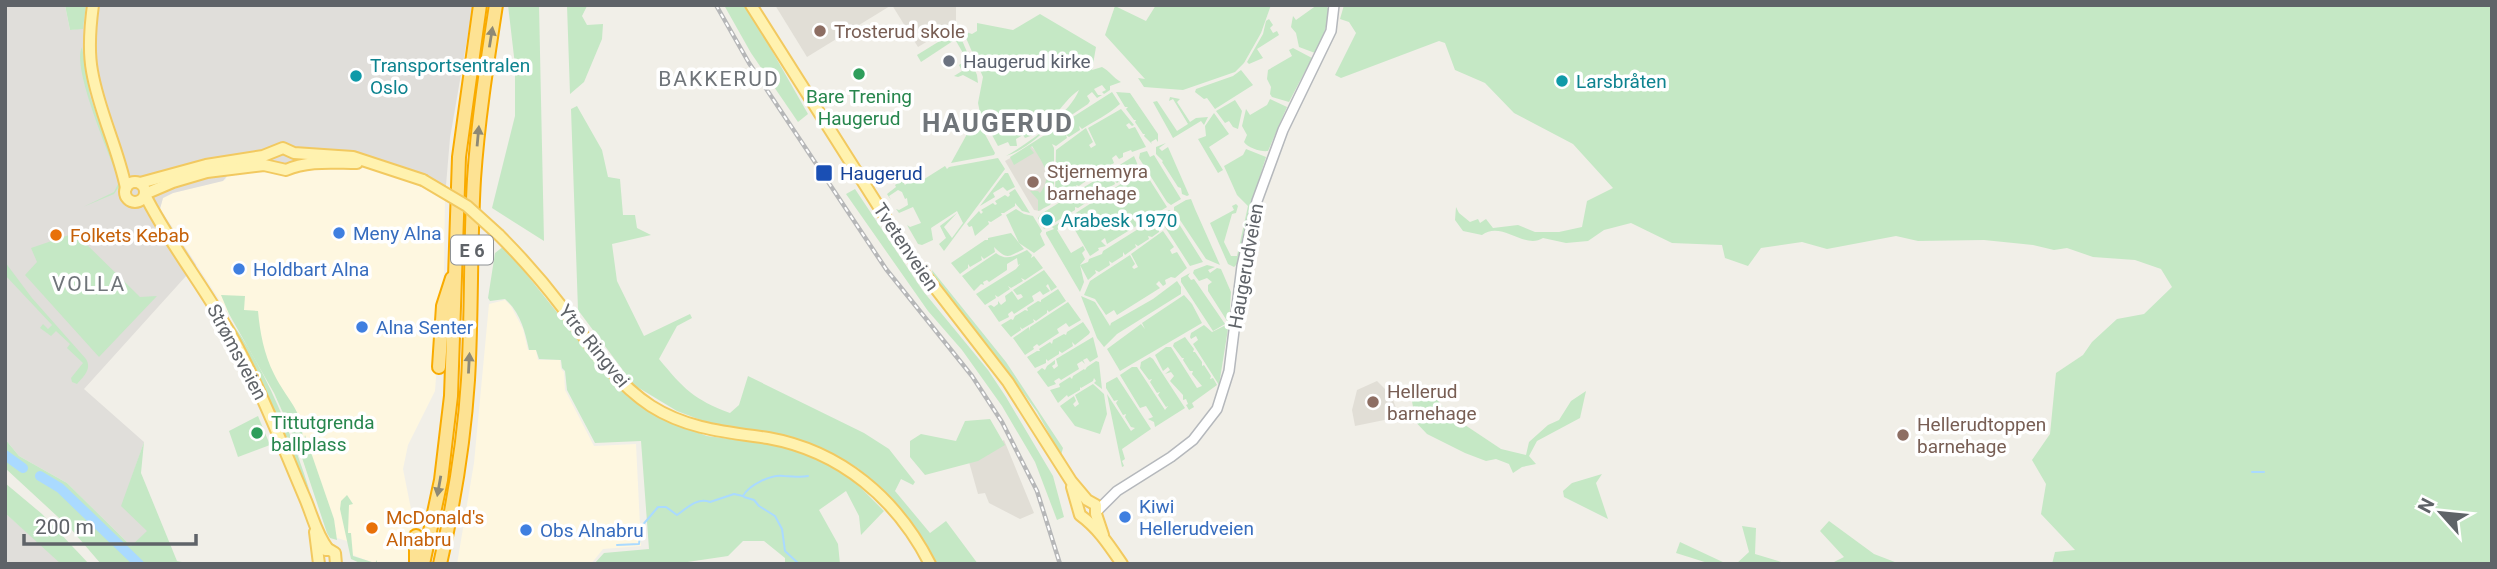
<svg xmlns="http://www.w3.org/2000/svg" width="2497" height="569" font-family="Roboto,sans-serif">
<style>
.commercial{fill:#fef7e0}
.industrial{fill:#e0deda}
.education{fill:#e1ded6}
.green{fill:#c5e8c5}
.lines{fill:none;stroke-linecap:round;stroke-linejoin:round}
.stream{stroke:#aadaff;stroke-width:2}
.river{stroke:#aadaff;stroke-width:10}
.minor-casing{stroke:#b5b8bc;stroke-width:12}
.major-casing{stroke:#f2c960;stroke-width:14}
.highway-casing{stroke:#f9ab00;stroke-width:16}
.minor{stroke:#fff;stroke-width:9}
.major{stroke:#fff2af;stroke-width:10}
.highway{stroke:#fde293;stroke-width:12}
.rail-casing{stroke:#b6b7b8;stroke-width:4.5}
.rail{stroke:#fff;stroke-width:2;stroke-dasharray:5;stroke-linecap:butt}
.major-bridge-casing{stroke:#f2c960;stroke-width:14;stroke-linecap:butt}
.major-bridge{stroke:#fff2af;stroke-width:10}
.oneway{fill:#8e8975}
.education-dot{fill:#8d6e63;stroke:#fff;stroke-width:2.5}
.worship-dot{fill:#6b7280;stroke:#fff;stroke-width:2.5}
.leisure-dot{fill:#2e9e5b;stroke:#fff;stroke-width:2.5}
.culture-dot{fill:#0f9aa8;stroke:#fff;stroke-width:2.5}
.transit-dot{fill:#1a4fb4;stroke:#fff;stroke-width:2.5}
.shop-dot{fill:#3f7fe0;stroke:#fff;stroke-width:2.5}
.food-dot{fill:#e8710a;stroke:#fff;stroke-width:2.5}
.labels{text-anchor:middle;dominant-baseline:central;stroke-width:7;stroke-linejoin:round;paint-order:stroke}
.shield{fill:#fff;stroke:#8f9295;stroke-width:2}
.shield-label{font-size:18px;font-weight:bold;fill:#5f6368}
.education-label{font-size:19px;fill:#785e54;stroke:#fff;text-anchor:start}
.worship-label{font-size:19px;fill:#5b616d;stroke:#fff;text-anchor:start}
.culture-label{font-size:19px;fill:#0d838f;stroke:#fff;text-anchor:start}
.leisure-label{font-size:19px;fill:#27864d;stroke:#fff}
.transit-label{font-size:19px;fill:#164399;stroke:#fff;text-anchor:start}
.shop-label{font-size:19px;fill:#366cbe;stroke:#fff;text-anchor:start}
.food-label{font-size:19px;fill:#c56008;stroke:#fff;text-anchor:start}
.street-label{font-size:19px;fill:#5f6368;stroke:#fff}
.neighbourhood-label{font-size:21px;letter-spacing:2px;fill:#70757a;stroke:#fff}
.district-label{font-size:26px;font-weight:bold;letter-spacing:2px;fill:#70757a;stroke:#fff}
</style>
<rect width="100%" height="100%" fill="#f1efe8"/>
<!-- commercial -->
<g class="commercial">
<path d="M352 165 372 167 422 184 445 197 444 271 435 391 408 445 403 469 414 524 411 564H376L353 555 347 541 330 536 293 434 274 393 241 333 160 208 163 198 173 193 225 180 230 172 260 168 300 169Z"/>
<path d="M505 300 511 306 523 329 528 350H536L538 360H560L561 369 564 372 565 390 594 446 636 444 641 546 603 549 591 564H457L474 463 489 304Z"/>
</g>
<!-- industrial -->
<g class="industrial">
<path d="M5 5H65L70 30 83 28 86 5H473L450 138 445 197 422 184 372 167 352 165 300 169 297 172 282 176 269 169 230 172 223 181 173 193 163 198 160 209 196 265 84 389 144 442 122 506 148 531 131 546 67 483 19 456 5 439Z"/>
<path d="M5 513 57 559 61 564H5Z"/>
</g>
<!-- education -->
<g class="education">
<path d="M775 5H889L890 6 807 57Z"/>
<path d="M892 5H956V24L918 47Z"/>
<path d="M1031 146 1046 163 1051 202 1040 211 1034 210 1005 161Z"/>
<path d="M1377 381 1385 389V386L1388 385 1399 417 1355 426 1352 410 1357 390Z"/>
<path d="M1004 440 1034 513 1020 519 989 503 985 493 978 494 969 462Z"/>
</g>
<!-- green -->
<g class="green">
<path d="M65 5H86L83 29 70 30Z"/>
<path d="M508 5H539L544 241 492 208 515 116V65Z"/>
<path d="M567 5H590L587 6 582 16 587 25 603 24 602 39 584 82 570 94Z"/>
<path d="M724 5H746L808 114 798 122 751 53Z"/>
<path d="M1156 5H1271L1261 33 1244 63 1235 72 1183 90 1144 87 1138 78 1145 79 1105 35 1115 6 1146 21Z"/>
<path d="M1317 5H1324L1328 8C1329 25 1322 38 1315 53L1299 47 1296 33 1291 27 1293 16 1296 20Z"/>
<path d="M1344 5 2492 6V564H2052L2055 552 2075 550 2041 514 2046 484 2032 460 2050 434 2056 373 2083 355 2092 342 2117 319 2144 314 2172 287 2161 269 2135 260 2093 257 2067 248 2054 250 2033 245 1984 240 1918 241 1896 236 1827 249 1802 242 1761 248 1748 266 1725 258 1722 245 1672 243 1631 223 1604 230 1588 241 1566 243 1543 238C1524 250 1502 220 1482 235L1463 231 1455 220 1456 207 1459 213 1470 222 1478 219 1480 223 1486 219 1493 228 1518 225 1535 232H1559L1582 227 1587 201 1613 188 1573 144 1514 113 1485 83 1455 70 1445 43 1439 41 1341 78 1335 75 1356 33 1349 22 1340 19Z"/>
<path d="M1040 14 1096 47 1092 70 1102 67C1110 71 1113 78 1121 82L1110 86V90L1104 94 1102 92 1106 90 1102 85 1094 89 1098 95H1102L1097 98 1092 92 1087 96 1090 101 1088 104 1058 124 1055 123C1039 135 1026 150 1006 156 1027 144 1069 115 1079 90 1061 102 1048 132 1025 138L1023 135 1016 139 1017 146H1010L1008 142 998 146 980 113 978 103 983 77 963 31 972 34 977 31V23L1013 30Z"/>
<path d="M1269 19 1273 25 1270 28 1273 33 1277 31 1279 35 1257 49 1263 58 1249 64 1247 62 1263 34 1266 21Z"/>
<path d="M956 31 959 37 921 62 917 55Z"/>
<path d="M961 38 977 75 978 83 963 75 958 77 954 76 962 71 959 65 967 60 956 41Z"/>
<path d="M82 47 90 96 121 184 114 194 83 207 114 192 119 182C111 157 71 68 82 47Z"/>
<path d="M1293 48 1312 58 1289 102 1272 97 1270 94 1271 87 1267 79 1268 70 1292 56 1289 50Z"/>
<path d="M1241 70 1253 85 1215 109 1207 98 1204 99 1195 92 1196 89 1233 76Z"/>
<path d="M1112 92 1120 104C1108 115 1096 120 1082 129L1079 126 1080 130 1069 137 1066 135 1067 138 1056 146 1052 144 1054 148V198L1050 205 1038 211V200L1030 191H1038L1040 193C1054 175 1042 162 1032 146L1030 148 1034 153 1014 165 1010 157Z"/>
<path d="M1116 92 1130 93 1158 134V142L1156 139 1151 142 1152 144 1144 136 1145 134H1143L1135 122 1136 120H1134L1126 109 1128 107H1125Z"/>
<path d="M1170 97 1180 99 1177 102 1190 122 1196 118 1208 117 1204 125 1201 121 1173 138 1153 102 1157 101 1177 131 1188 124 1173 99 1169 101Z"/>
<path d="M1270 99 1287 107 1268 151C1261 152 1248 148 1244 142L1247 135 1242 126 1246 109 1250 115 1267 105Z"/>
<path d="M1235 100 1242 111 1238 129 1233 127 1229 121 1225 123 1216 111Z"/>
<path d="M577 106 602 150 608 177 620 179 623 215H635L637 228 651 235 612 244 617 281 644 336 690 314 692 318 677 326 659 359C684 389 693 399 730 413L739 405 748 376 864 433 889 449 915 482 913 485 901 479 895 491 930 533 946 521 978 564H935L914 527 883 491 858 468 795 438 706 422 677 411 634 385 578 310 571 109Z"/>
<path d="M1121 109 1134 125 1132 126 1129 123 1126 125 1129 129 1135 127 1146 147 1132 152 1131 150 1123 153V157L1119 159 1116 155 1112 158 1114 163 1093 176H1090V178L1079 186 1076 185 1077 187 1071 191 1065 188 1060 191 1063 195 1058 197 1055 192 1056 150 1086 128 1093 142 1089 145 1091 148 1096 145 1088 128Z"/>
<path d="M1214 113 1229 134 1209 147 1223 170 1218 173 1198 139 1206 136 1205 126Z"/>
<path d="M979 123 995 153 994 155 951 163 972 125Z"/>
<path d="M1166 143 1159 148 1162 151 1168 147 1189 195 1187 196 1182 194 1181 188 1178 187 1162 162 1163 161 1156 154V147Z"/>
<path d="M1246 149 1266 157 1247 218 1237 264 1234 267 1228 264 1210 223 1234 210 1232 206 1236 204 1238 206 1236 213 1232 214 1224 242 1231 256H1237L1248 206 1237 195 1224 166 1243 155Z"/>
<path d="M1147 151 1150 157 1154 155 1181 199 1171 205 1167 202 1139 158 1140 153Z"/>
<path d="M1134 156 1139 168 1130 174 1127 172 1126 177 1117 183 1114 181 1115 184 1103 191 1101 190 1102 193 1090 200 1088 198 1087 202 1078 208 1075 207V210L1044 229 1038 218 1041 214Z"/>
<path d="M998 158 1005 169 944 251 939 244 946 238 940 226 957 213 944 227 952 238 963 223 957 211 931 228 933 240 922 245 918 244 907 225 910 227 921 223 913 207 899 213 896 209 899 210 908 205 907 198 905 199 902 192 898 190 889 196 891 200 887 194 896 187 895 185 898 183 896 179H901L905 185 913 178 918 183 945 166 947 169 949 167Z"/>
<path d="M1141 171 1146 174 1167 207 1152 216 1148 215 1140 223 1138 218 1134 220 1138 225 1107 244 1105 238 1101 241 1106 246 1098 248 1099 250 1090 256 1068 218Z"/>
<path d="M1005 173H1008L1015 187 1007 191 1003 187 993 193 995 197 980 206Z"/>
<path d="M855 189 923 291 988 370 1006 397 1053 476 1064 517 1057 520 1035 462 1002 406 962 350 928 311 846 194Z"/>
<path d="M1015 189 1030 213 1022 211 1015 203V206L1004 213H1001L1002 215 991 222 988 221 989 224 975 236 972 226 969 227 967 224 979 211 981 214 983 212 981 210 993 203 995 205 997 204 995 201 1005 195 1008 197 1010 195 1009 193Z"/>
<path d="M1191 199 1195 209 1220 265 1206 259 1174 211V207L1186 200Z"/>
<path d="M1016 209 1024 214 1033 216 1042 231 1040 234 1045 245 1034 253 1019 243 1006 215Z"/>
<path d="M1169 210 1171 211 1167 214 1170 218 1174 216 1203 262 1190 266 1163 224 1164 214Z"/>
<path d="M1159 216V232L1152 237 1148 236 1149 239 1138 246 1135 244 1136 247 1125 255 1123 252V256L1112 263 1109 261 1110 265 1099 272 1095 270 1096 273 1088 280 1080 265 1084 282 1080 292 1046 234V232L1054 229 1052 227 1064 220 1067 221 1068 223 1057 230 1071 253 1083 246 1085 250 1082 253 1085 259 1080 265 1088 262 1089 259 1102 254 1103 251Z"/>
<path d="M1163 231 1174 247 1170 250 1172 254 1177 252 1187 268 1175 278 1171 277 1165 280 1166 284 1163 286 1159 281 1156 284 1160 288 1117 315 1114 310 1106 315 1095 299 1084 295 1090 281 1130 255 1135 264 1132 267 1134 269 1138 267 1131 254Z"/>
<path d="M75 233 140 297 157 296 99 357 25 275 37 262 31 248Z"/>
<path d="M1011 233 1024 249C1008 257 1007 260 994 247L995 252 984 259 981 256 982 260 970 267 968 264V268L960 274 951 263 985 240H988V238Z"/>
<path d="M504 246 603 370 627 396 649 411 680 426 707 436 784 446 817 457 850 477 884 511 861 535 859 516 846 491 819 510 838 544 840 564H785V558L764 541H743L728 556 674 564H594L604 553 649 549 641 441 595 443 567 390 565 371 562 368 561 360 539 359 536 350H529C525 331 520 312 505 299L490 301 488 298 495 253Z"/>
<path d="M1027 250 1032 255 1031 258 1034 256 1043 268 1025 280 1021 278 1023 281 1011 288 1008 286 1010 289 998 297 995 295 996 298 985 305 976 294 1016 269 1020 264 1018 265 1017 258 1007 264V270L989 282 987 280 983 282 984 285 981 284 974 291 962 276 996 253C1007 262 1016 255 1027 250Z"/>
<path d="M5 262 32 298 86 359C92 369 84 376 77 384L72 382 71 378 83 363 67 348 70 344 56 331 51 336 40 328 43 324 48 329 52 325 5 275Z"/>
<path d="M1207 265 1215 267 1208 270 1210 273 1217 268 1221 269 1231 292 1229 324 1208 291V285L1212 282 1207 278 1199 281 1193 273 1194 270Z"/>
<path d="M932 270 1006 362 1063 448 1061 455 1037 412 1004 366 934 281Z"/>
<path d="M1044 270 1057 287 1051 291 1048 284 1046 286 1050 291 1043 295 1040 291 1032 296 1034 301 1014 314 1012 311 1008 314 1009 317 999 322 988 306 991 305 994 307 998 304V301L1001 305 1006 301 1005 296 1012 291 1018 300 1023 297 1021 294 1017 295 1013 290Z"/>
<path d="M1190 273 1188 276 1191 280 1194 279 1225 324 1213 331 1181 282V278Z"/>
<path d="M1177 281 1181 287V294L1117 334 1104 347 1097 338 1081 296 1095 302 1110 326 1111 323 1153 299Z"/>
<path d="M1058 289 1066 301 1049 312 1047 310V313L1036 321 1033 319 1034 322 1022 329 1020 327 1021 330 1011 337 1001 325 1011 319 1013 320 1015 316 1025 310 1028 311 1027 308 1038 301 1041 302V300Z"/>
<path d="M221 295 245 296 244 310 258 311C260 333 264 354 274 374 290 406 308 413 301 453L274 393 229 314Z"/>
<path d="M1184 295 1192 304 1202 323 1120 371 1107 349 1141 324 1145 329 1142 323Z"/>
<path d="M1068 302 1081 320 1069 327 1066 323 1057 329 1059 333 1039 346 1037 344 1033 347 1034 349 1025 355 1013 338 1029 327 1030 331V327Z"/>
<path d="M223 311C263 361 291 432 310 492Z"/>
<path d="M1083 322 1090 332 1089 334 1075 345 1072 342 1073 346 1062 353 1059 351V354L1048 361 1046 359V363L1035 368 1027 357 1037 351H1040L1039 349 1050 342 1052 344 1053 340 1064 334 1066 335 1067 332Z"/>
<path d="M1204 325 1212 332 1226 325 1228 329 1219 385 1193 344 1198 340 1196 336 1191 339 1190 337 1191 333Z"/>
<path d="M1093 337 1098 357 1090 362 1087 358 1083 360 1085 364 1082 361 1077 364 1079 369 1061 380 1059 378 1054 381 1056 384 1048 387 1037 372 1042 368 1045 370 1047 366 1055 360V364L1052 366 1054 369 1058 366 1056 359Z"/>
<path d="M1185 337 1194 349 1193 352H1195L1202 362V366L1204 365 1211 376 1210 379 1213 378 1217 385 1192 403 1194 407 1189 410 1186 405 1188 404 1186 399 1183 400V395L1170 381 1174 376 1171 372 1165 374 1170 370 1168 367 1163 371 1155 355 1166 347H1171L1197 388 1202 386 1192 374 1193 371H1190L1183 360 1184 358H1182L1173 346 1174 343Z"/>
<path d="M1150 357 1153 359 1185 408 1155 427 1154 422 1148 419 1153 417 1146 406 1140 408 1120 375 1132 367H1137L1165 410 1168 406 1166 407 1158 395 1160 392 1157 393 1150 382 1152 379 1149 380 1140 368 1141 362Z"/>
<path d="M1096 361 1099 362 1102 389 1094 383 1096 381 1094 378 1093 381 1081 388 1080 387V390L1068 397 1067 395 1058 403 1050 390 1060 387 1059 384 1070 377 1072 379 1073 376 1084 369 1085 370 1087 367Z"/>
<path d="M1117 377 1151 429 1122 449 1125 459 1122 461 1124 466 1122 467 1107 394 1131 431 1135 428 1131 427 1125 417 1126 414 1123 415 1116 403 1118 400 1114 401 1106 388V383Z"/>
<path d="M1093 384 1104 394 1107 414 1100 434 1075 426 1060 406 1074 396 1076 401 1073 404 1075 407 1079 404 1075 395Z"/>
<path d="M1423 387 1433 394 1447 413 1501 449 1526 455 1529 442 1548 425 1559 420 1571 401 1586 391 1580 418 1537 441 1529 456 1536 464 1522 467 1513 473 1509 464 1496 459 1486 461 1465 453 1427 434 1407 413 1413 407 1411 395H1418Z"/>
<path d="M258 416 270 445 238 457 229 431Z"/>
<path d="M990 419 1005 445 978 461 925 475 910 457V441L921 434 956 441 965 421Z"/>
<path d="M305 435 334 519 337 540 330 538 327 533 301 455Z"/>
<path d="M5 439 19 456 67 483 131 546 147 531 121 506 144 442 141 473 177 561 192 564H101L71 529 5 468Z"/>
<path d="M1602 474 1596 483 1608 519 1564 497 1563 491 1572 483Z"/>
<path d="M5 483 42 514 89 564H61L5 513Z"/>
<path d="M347 495 353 504 349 505 348 533H351L353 556 375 563 377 560V564H362L351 559 340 509 341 501Z"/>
<path d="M1829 521 1874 554 1900 564H1830L1844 557 1820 531Z"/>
<path d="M1742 526 1756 528 1755 554 1788 564H1736L1749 552Z"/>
<path d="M1680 542 1727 564H1711L1676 553Z"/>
</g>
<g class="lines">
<!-- stream -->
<g class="stream">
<path d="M2252 472H2264"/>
<path d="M744 497 754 500 759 506 775 516 782 529 785 551 799 564"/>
<path d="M617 545 639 544 641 527 658 507H666L677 515C687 508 697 497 710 502L734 494 743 496C749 485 771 474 784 476 794 476 798 478 808 476"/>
</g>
<!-- river -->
<g class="river">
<path d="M5 455 23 468"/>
<path d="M40 476 60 488 139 564"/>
</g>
<!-- minor casing -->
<g class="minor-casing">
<path id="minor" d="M1097 511 1117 491 1171 457 1193 440 1217 409 1229 371 1242 266 1257 201 1283 130 1331 31 1334 5"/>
</g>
<!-- major casing -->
<g class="major-casing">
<g id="major">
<path d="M93 5C90 27 88 49 92 71 99 112 118 148 126 188"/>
<path d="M751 5 908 253 1008 382 1071 481 1087 500 1096 505V514L1103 535"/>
<circle cx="135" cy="192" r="10"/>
<path d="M140 183 206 165 263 156 283 148 294 153 353 157 423 180"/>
<path d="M145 194 173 182 207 172 264 165 286 170C308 160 333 163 357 163"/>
<path d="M145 195C172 249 212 296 239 350 264 397 283 447 304 496 312 514 316 534 328 549"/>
<path d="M499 235C522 258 543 282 562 307 589 343 613 381 651 406 687 429 726 432 768 438 841 451 897 499 930 564"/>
<path d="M1072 487 1080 515C1098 528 1109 545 1122 564"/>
<path d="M315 532 319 564"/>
<path d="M325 550H330L335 553 336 564"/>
</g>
</g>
<!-- highway casing -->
<g class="highway-casing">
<g id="highway">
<path d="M439 367 443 306 452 278"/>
<path d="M416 536V564"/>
<path d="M423 564 441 480 451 396 459 157 480 5"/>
<path d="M440 564C454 503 464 442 468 380 472 313 470 246 474 179 478 120 487 63 496 5"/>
</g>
</g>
<!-- minor -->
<use href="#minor" class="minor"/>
<!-- major -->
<use href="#major" class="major"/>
<!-- highway -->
<use href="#highway" class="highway"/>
<!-- rail casing -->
<g class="rail-casing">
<path id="rail" d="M716 5 749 63 886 269 972 376 1002 422 1037 491 1060 564"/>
</g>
<!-- rail -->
<use href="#rail" class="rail"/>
<!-- major-bridge casing -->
<g class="major-bridge-casing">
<path id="major-bridge" d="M423 180 467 206 499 235"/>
</g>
<!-- major-bridge -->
<use href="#major-bridge" class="major-bridge"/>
</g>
<!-- one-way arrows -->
<defs><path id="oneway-solid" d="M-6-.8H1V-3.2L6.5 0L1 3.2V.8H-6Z" transform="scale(1.75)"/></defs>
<g class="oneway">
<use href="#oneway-solid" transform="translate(491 37) rotate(-81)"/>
<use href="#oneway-solid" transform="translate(478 136) rotate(-85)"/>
<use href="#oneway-solid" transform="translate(469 363) rotate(-87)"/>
<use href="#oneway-solid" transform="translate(439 486) rotate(100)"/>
</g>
<!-- markers -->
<g class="education-dot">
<circle cx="820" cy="31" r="7"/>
<circle cx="1033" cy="182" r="7"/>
<circle cx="1373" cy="402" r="7"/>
<circle cx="1903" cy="435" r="7"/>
</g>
<circle class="worship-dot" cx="949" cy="61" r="7"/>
<g class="leisure-dot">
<circle cx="859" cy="74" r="7"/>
<circle cx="257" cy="433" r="7"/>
</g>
<g class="culture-dot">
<circle cx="356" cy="76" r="7"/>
<circle cx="1562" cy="81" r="7"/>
<circle cx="1047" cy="220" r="7"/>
</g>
<rect class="transit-dot" x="815" y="164" width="18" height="18" rx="3.5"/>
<g class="shop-dot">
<circle cx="339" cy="233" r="7"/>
<circle cx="239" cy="269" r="7"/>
<circle cx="362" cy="327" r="7"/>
<circle cx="1125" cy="517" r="7"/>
<circle cx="526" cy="530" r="7"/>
</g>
<g class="food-dot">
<circle cx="56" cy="235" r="7"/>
<circle cx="372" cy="528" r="7"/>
</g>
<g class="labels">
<!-- shield labels -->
<rect class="shield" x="451" y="235.5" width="42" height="29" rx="5"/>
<g class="shield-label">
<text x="472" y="250">E 6</text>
</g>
<!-- education labels -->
<g class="education-label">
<text x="834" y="31">Trosterud skole</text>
<text x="1047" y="171">Stjernemyra<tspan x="1047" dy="22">barnehage</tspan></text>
<text x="1387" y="391">Hellerud<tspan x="1387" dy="22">barnehage</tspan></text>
<text x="1917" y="424">Hellerudtoppen<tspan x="1917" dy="22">barnehage</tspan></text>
</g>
<!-- worship labels -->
<g class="worship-label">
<text x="963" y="61">Haugerud kirke</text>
</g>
<!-- culture labels -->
<g class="culture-label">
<text x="370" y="65">Transportsentralen<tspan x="370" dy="22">Oslo</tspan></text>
<text x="1576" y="81">Larsbråten</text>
<text x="1061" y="220">Arabesk 1970</text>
</g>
<!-- leisure labels -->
<g class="leisure-label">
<text x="859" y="96">Bare Trening<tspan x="859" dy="22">Haugerud</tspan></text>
<text x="271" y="422" text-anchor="start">Tittutgrenda<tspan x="271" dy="22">ballplass</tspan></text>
</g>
<!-- transit labels -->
<g class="transit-label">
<text x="840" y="173">Haugerud</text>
</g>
<!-- shop labels -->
<g class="shop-label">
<text x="353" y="233">Meny Alna</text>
<text x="253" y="269">Holdbart Alna</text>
<text x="376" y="327">Alna Senter</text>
<text x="1139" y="506">Kiwi<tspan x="1139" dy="22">Hellerudveien</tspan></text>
<text x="540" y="530">Obs Alnabru</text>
</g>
<!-- food labels -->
<g class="food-label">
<text x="70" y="235">Folkets Kebab</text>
<text x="386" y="517">McDonald's<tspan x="386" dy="22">Alnabru</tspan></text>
</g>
<!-- street labels -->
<g class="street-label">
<text transform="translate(906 247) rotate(56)">Tvetenveien</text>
<text transform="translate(1246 266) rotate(-80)">Haugerudveien</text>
<text transform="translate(594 346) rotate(51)">Ytre Ringvei</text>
<text transform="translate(237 352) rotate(62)">Strømsveien</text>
</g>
<!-- neighbourhood labels -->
<g class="neighbourhood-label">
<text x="719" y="79">BAKKERUD</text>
<text x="89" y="284">VOLLA</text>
</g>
<!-- district labels -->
<g class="district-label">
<text x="998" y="123">HAUGERUD</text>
</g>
</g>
<!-- border -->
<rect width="2497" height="569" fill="none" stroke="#5f6368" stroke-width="14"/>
<!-- north arrow -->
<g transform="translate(2441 513) rotate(297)" stroke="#ffffff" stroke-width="5" paint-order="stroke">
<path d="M0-5L12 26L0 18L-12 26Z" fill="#5f6368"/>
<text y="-10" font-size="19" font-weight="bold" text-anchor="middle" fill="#5f6368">N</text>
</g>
<!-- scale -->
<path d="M24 534v10h172v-10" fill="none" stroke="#5f6368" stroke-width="3.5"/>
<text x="35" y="534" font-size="21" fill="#5f6368" stroke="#ffffff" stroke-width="5" paint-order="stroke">200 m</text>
</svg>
